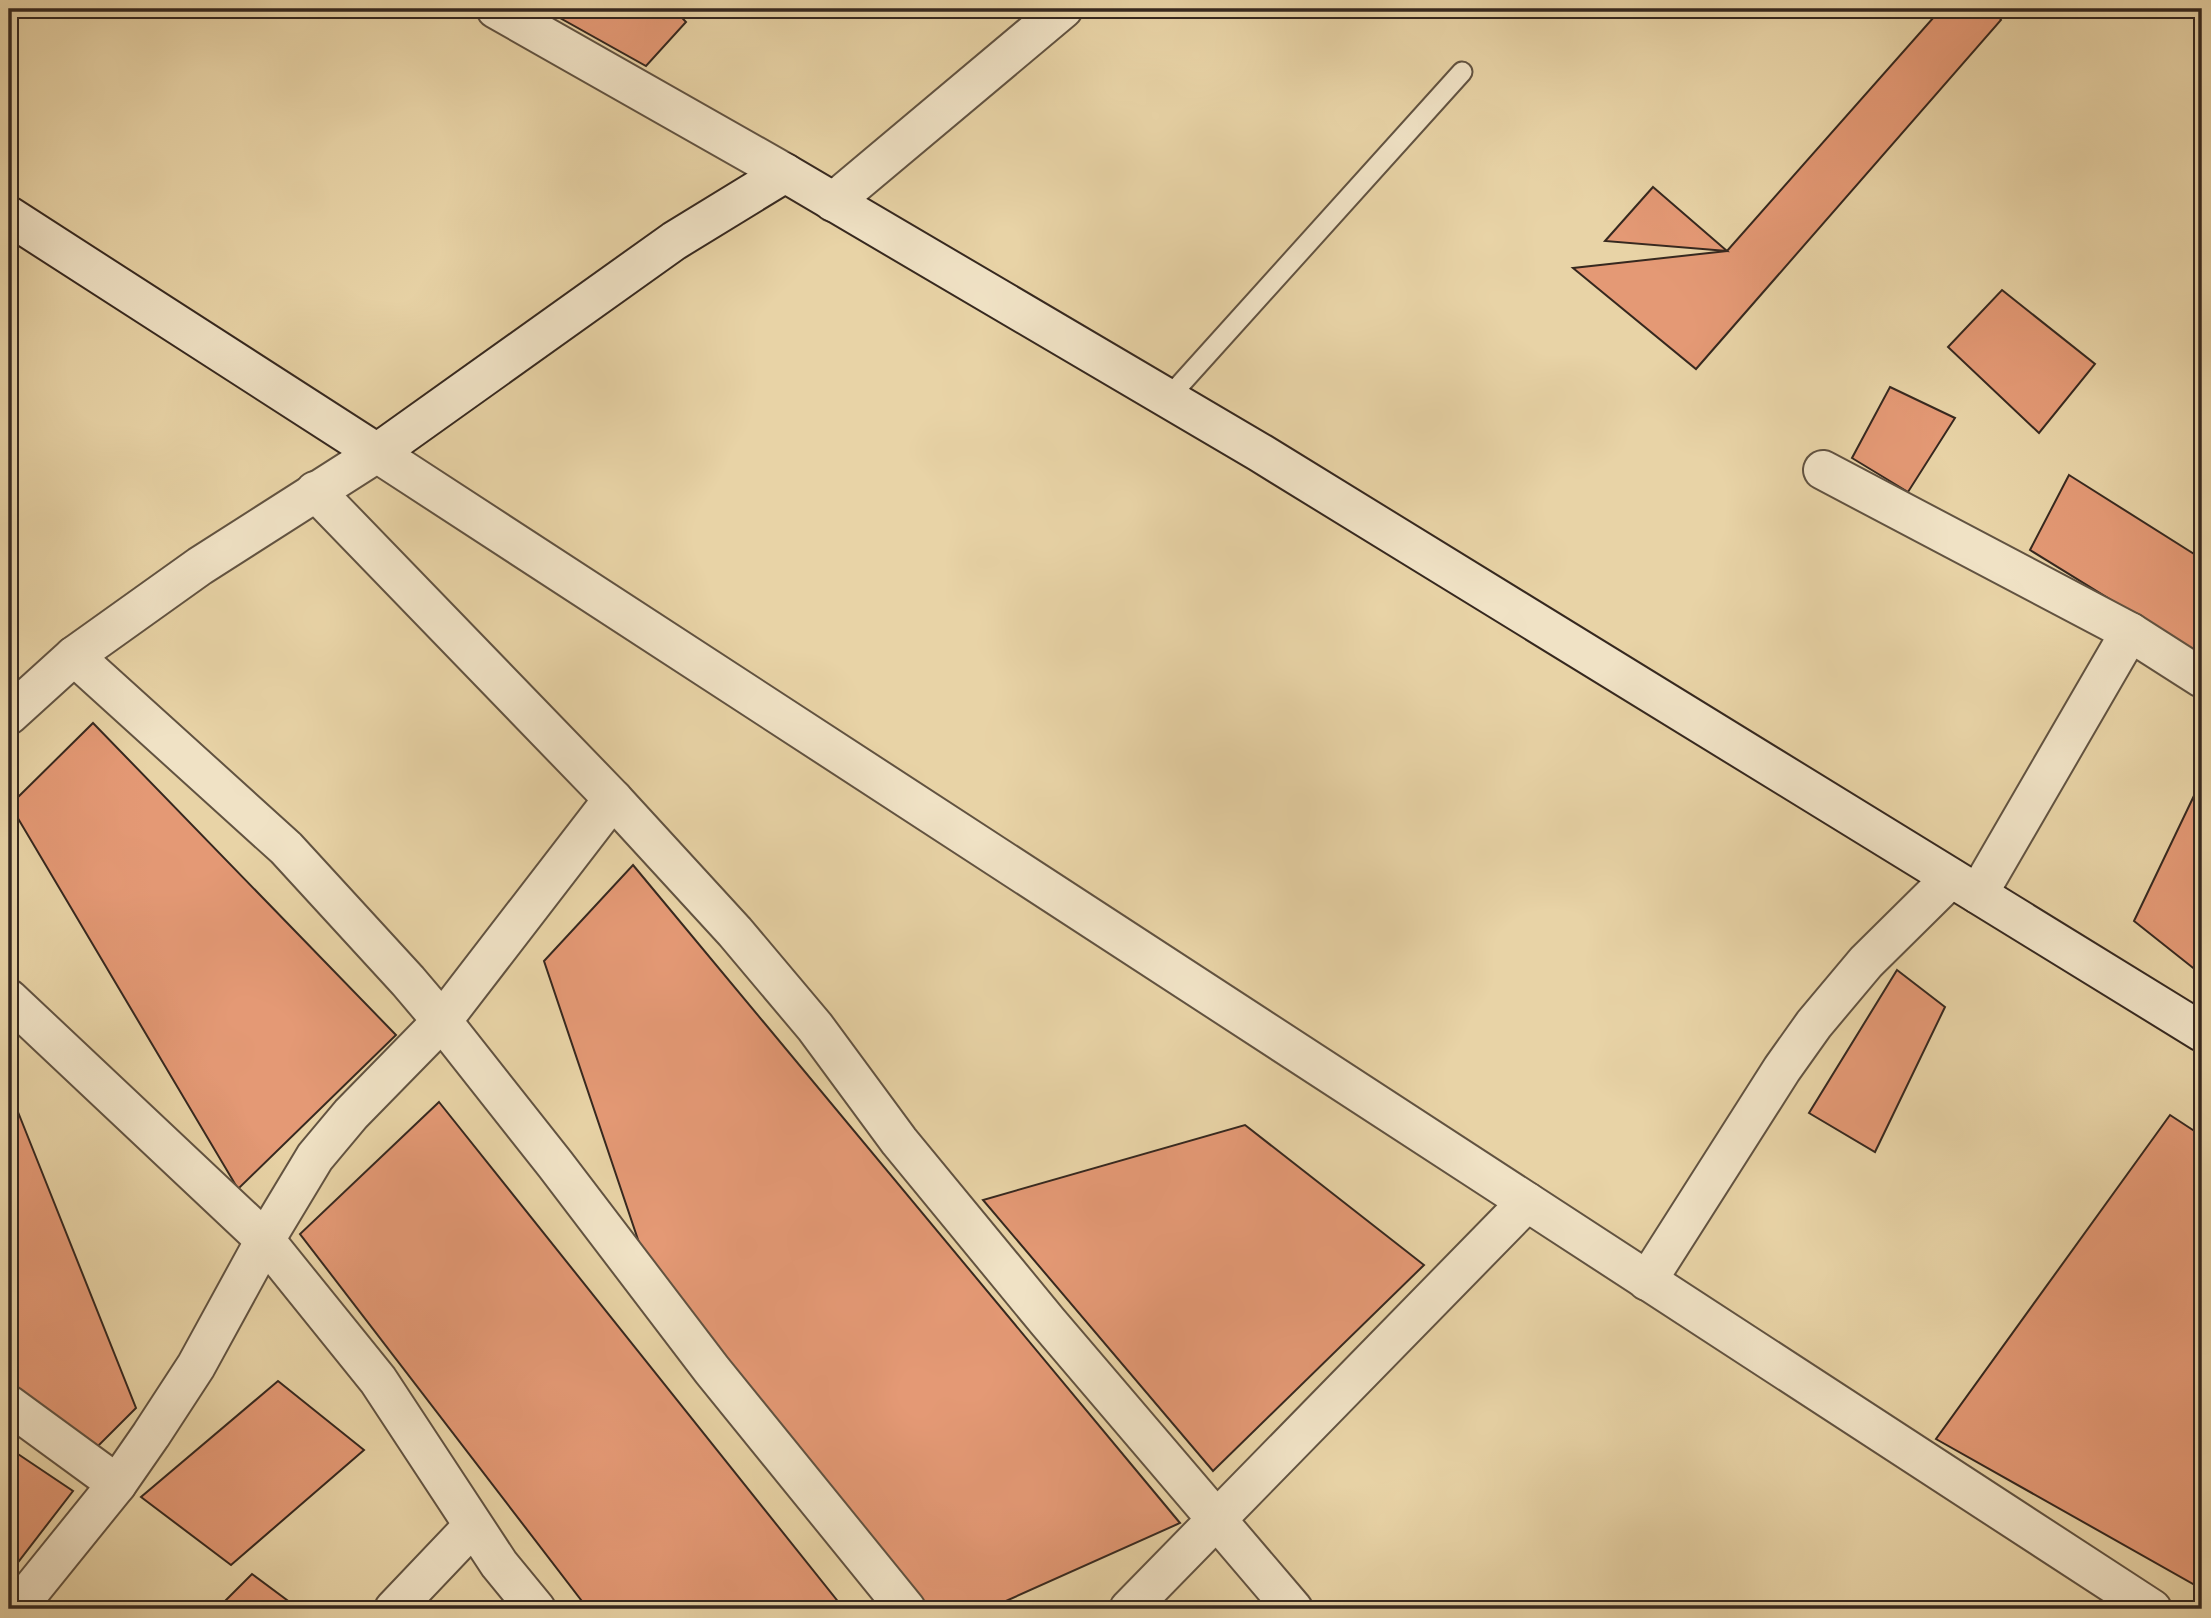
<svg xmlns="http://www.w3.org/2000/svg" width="2211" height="1618" font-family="'Libre Bodoni',serif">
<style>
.building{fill:#e49975;stroke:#36281f;stroke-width:2}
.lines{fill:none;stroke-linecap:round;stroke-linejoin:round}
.service-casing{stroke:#625341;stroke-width:23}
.minor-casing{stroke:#625341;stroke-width:42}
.secondary-casing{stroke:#36281f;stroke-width:42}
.service{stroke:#f0e2c5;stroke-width:19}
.minor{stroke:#f0e2c5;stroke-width:38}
.secondary{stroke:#f0e2c5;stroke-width:38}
</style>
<rect width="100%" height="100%" fill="#e8d3a6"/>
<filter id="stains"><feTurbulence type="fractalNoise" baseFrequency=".00286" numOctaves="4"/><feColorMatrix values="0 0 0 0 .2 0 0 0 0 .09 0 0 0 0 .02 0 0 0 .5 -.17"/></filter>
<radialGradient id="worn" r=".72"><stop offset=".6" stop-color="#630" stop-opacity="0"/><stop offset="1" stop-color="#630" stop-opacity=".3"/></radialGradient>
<!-- building -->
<g class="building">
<path d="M544 9H674L686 22 646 66Z"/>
<path d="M1941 9H1994L2001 20 1696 369 1573 268 1727 251Z"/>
<path d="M1653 187 1727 251 1605 241Z"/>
<path d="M2002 290 2095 364 2039 433 1948 347Z"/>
<path d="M1890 387 1955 418 1908 492 1852 458Z"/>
<path d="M2069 475 2202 559V656L2030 550Z"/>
<path d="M93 723 396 1035 238 1189 10 805Z"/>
<path d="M2202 779V975L2134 921Z"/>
<path d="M633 865 1180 1523 988 1609H927L658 1299 544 961Z"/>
<path d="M1897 970 1945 1007 1875 1152 1809 1113Z"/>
<path d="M439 1102 844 1609H588L300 1234Z"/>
<path d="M16 1107 136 1408 98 1446 9 1383V1112Z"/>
<path d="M2170 1115 2202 1136V1589L1936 1439Z"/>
<path d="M1245 1125 1424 1265 1213 1471 983 1200Z"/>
<path d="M278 1381 364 1450 231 1565 141 1497Z"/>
<path d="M9 1448 73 1491 9 1574Z"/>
<path d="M252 1574 299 1609H217Z"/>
</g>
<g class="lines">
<!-- service casing -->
<g class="service-casing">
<path id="service" d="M1168 398 1462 72"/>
</g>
<!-- minor casing -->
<g class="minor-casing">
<g id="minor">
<path d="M496 9 785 173"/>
<path d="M833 202 1063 9"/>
<path d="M1823 470 2130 632 2202 678"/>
<path d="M315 491 613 799 735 932 815 1027 899 1141 1048 1322 1293 1609"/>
<path d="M74 656 286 848 408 981 442 1021 555 1164 712 1370 906 1609"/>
<path d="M9 715 74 656 200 566 377 453 2152 1609"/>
<path d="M1978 894 2130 632"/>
<path d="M9 999 265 1240 378 1380 499 1564 536 1609"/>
<path d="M1647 1281 1782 1069 1814 1024 1866 962 1951 878"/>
<path d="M9 1405 117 1484"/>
<path d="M16 1609 117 1484 151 1435 196 1366 265 1240 315 1157 351 1114 442 1021 613 799"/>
<path d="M394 1609 473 1526"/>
<path d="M1129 1609 1527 1202"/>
</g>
</g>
<!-- secondary casing -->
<g class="secondary-casing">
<path id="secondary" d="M9 216 377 453 674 241 785 173 1259 452 2202 1032"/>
</g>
<!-- service -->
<use href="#service" class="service"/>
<!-- minor -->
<use href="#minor" class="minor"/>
<!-- secondary -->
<use href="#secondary" class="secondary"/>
</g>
<!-- margin -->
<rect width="2211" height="1618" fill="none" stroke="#e8d3a6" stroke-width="35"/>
<rect x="10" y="10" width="2190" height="1597" fill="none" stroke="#36281f" stroke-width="3.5"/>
<rect x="18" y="18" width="2176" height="1583" fill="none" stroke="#36281f" stroke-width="2"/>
<rect width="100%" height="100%" filter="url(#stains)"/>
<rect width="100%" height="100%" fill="url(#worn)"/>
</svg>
